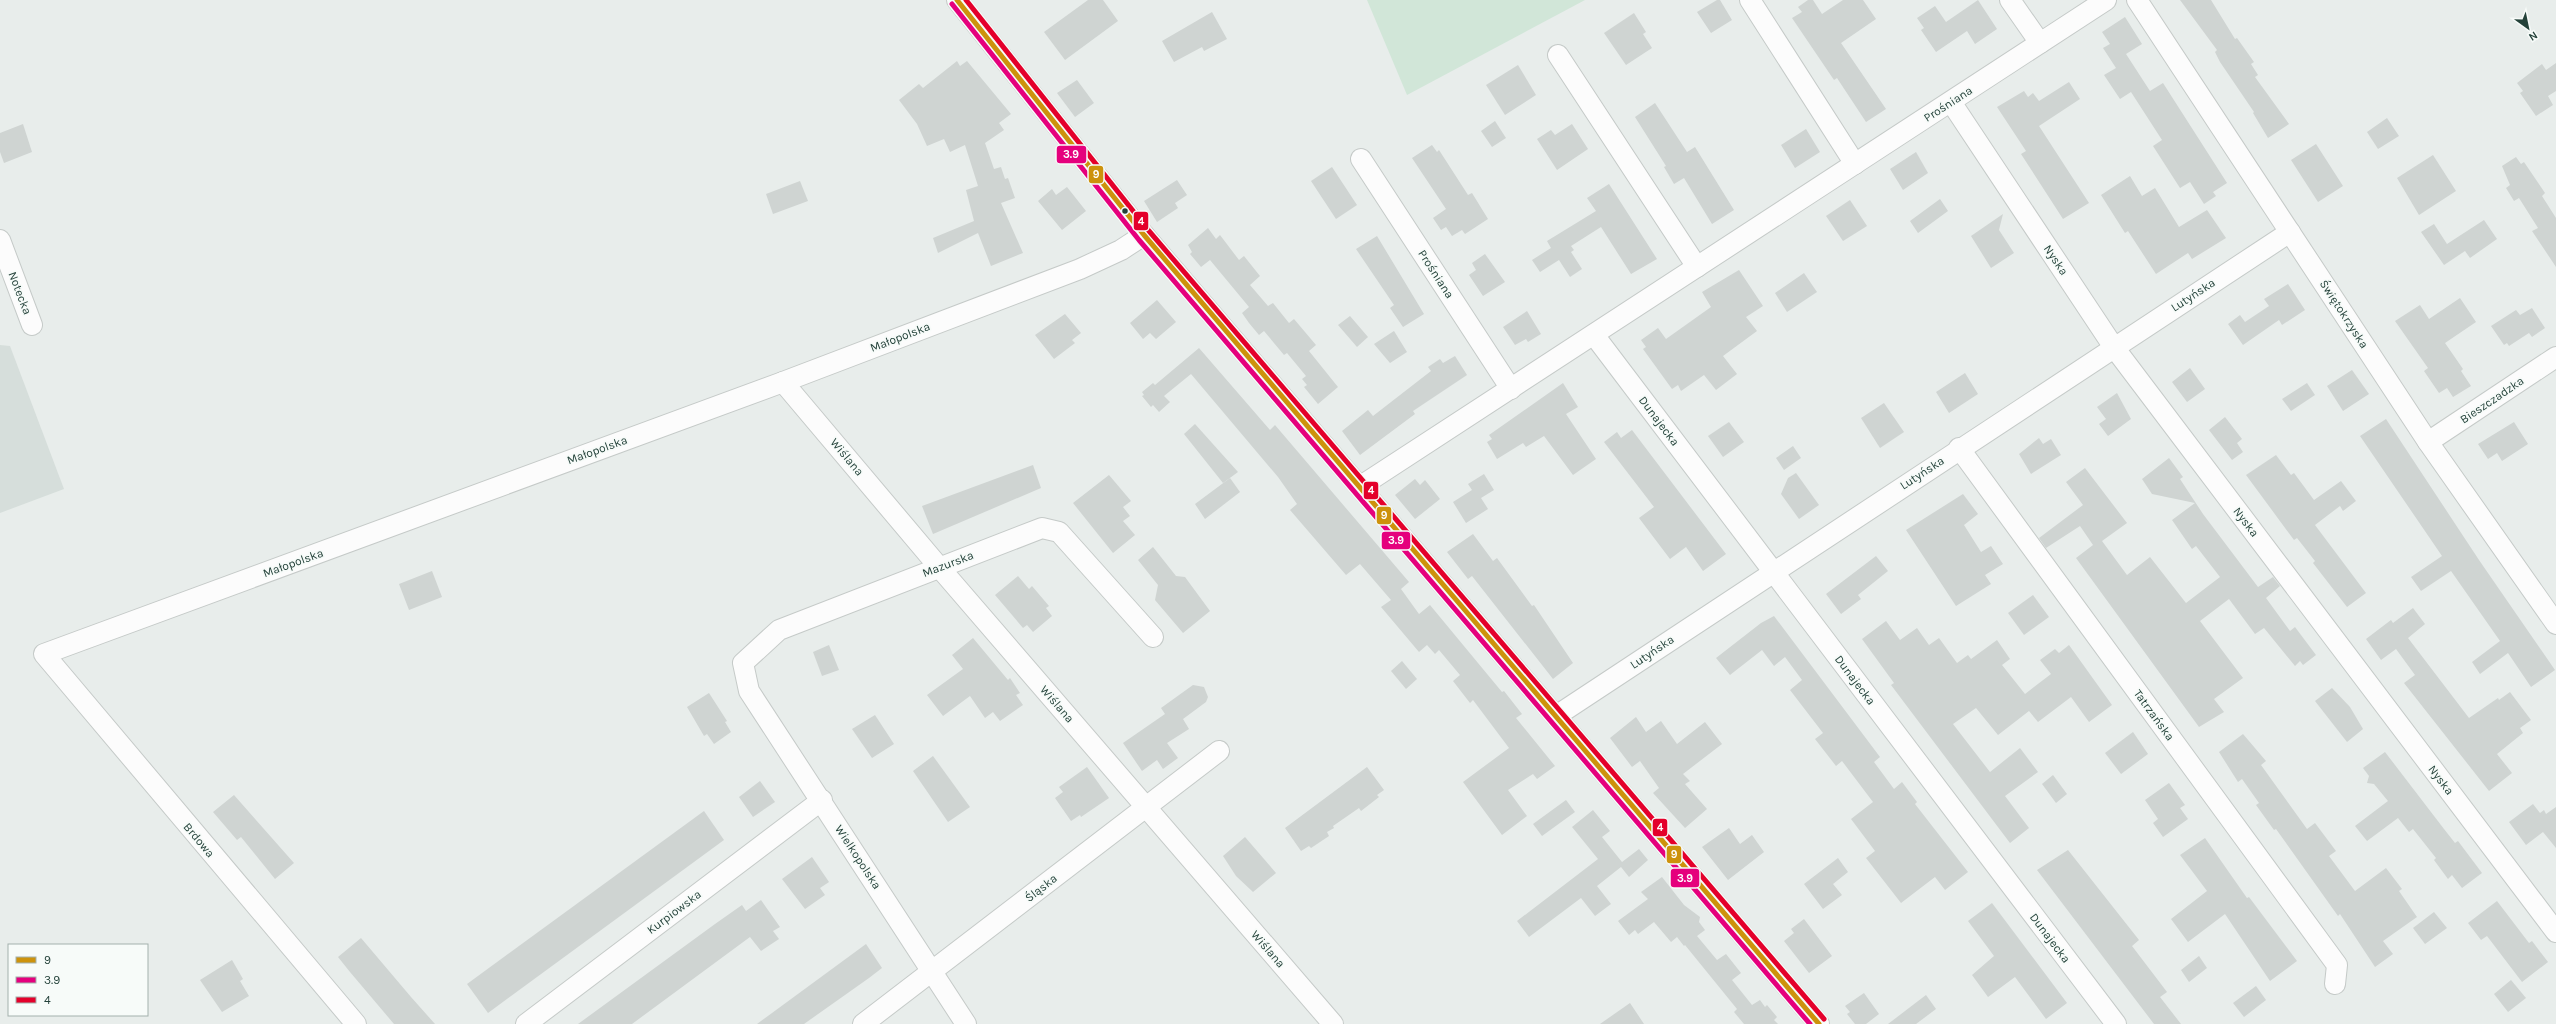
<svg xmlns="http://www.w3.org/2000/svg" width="2556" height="1024" font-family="Karla,sans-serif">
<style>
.built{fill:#d6dedb}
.green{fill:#d1e6d8}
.building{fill:#cfd4d2}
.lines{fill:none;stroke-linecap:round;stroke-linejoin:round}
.street-casing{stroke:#c5cac8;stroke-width:22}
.street{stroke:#fcfcfc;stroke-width:20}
.bus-1-casing{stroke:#f7fbf9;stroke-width:8}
.bus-2-casing{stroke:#f7fbf9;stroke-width:8}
.bus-3-casing{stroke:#f7fbf9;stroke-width:8}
.bus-1{stroke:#cd920c;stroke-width:5}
.bus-2{stroke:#e5007d;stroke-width:5}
.bus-3{stroke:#e4002b;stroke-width:5}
.bus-dot{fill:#24423a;stroke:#f7fbf9;stroke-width:1.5}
.labels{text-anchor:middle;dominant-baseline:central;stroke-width:3.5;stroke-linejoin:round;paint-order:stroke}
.street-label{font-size:12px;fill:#24423a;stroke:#f7fbf9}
.line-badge{stroke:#f7fbf9;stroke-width:1.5}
.badge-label{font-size:11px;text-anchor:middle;font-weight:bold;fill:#fff}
</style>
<rect width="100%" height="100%" fill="#e8edeb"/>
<!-- built -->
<path class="built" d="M0 345 10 346 64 489 0 513Z"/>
<!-- green -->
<path class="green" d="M1367 0H1585L1407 95Z"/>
<!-- building -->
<g class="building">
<path d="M1088 0H1103L1118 21 1065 60 1044 32Z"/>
<path d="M1717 0H1720L1732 20 1711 33 1697 12Z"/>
<path d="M1808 0H1813L1822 14 1843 0H1863L1876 19 1841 43 1886 109 1866 122 1837 78 1834 80 1792 18 1802 12 1798 7Z"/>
<path d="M1978 0 1997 29 1975 44 1967 31 1936 52 1921 30 1924 28 1917 18 1935 6 1946 22Z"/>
<path d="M2180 0H2211L2235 39 2237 38 2254 62 2251 64 2258 75 2255 77 2289 124 2268 138 2253 113 2254 112 2220 62 2215 52 2217 50Z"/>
<path d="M1212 12 1227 39 1204 51 1202 47 1174 62 1162 41Z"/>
<path d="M1634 13 1646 32 1643 34 1652 48 1626 65 1604 33Z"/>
<path d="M2125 17 2142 44 2126 54 2150 91 2163 83 2227 183 2213 192 2216 196 2204 204 2190 182 2180 188 2153 146 2162 140 2131 92 2120 99 2104 75 2116 68 2103 48 2110 44 2102 32Z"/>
<path d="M957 61 960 66 967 61 1011 114 999 123 1004 130 985 143 994 169 1001 167 1005 179 1008 178 1015 198 1001 203 1023 253 991 266 978 233 938 253 933 238 974 221 966 190 978 186 965 145 950 152 944 139 927 146 917 124 899 100 919 84 923 88Z"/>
<path d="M2556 63V91L2548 96 2553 105 2536 116 2520 93 2523 91 2517 83 2542 64 2546 70Z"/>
<path d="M1518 65 1536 95 1505 115 1486 85Z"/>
<path d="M1077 80 1094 103 1075 117 1057 93Z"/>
<path d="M2069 82 2080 99 2039 126 2089 203 2063 219 2021 154 2026 151 1997 107 2024 91 2028 97 2033 93 2039 101Z"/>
<path d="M1655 103 1687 152 1695 147 1734 210 1712 224 1684 178 1674 184 1664 167 1666 166 1635 117Z"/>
<path d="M2387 118 2399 136 2378 149 2367 132Z"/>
<path d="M1495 121 1506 138 1492 147 1481 131Z"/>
<path d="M23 124 32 152 4 163 0 152V133Z"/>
<path d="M1572 124 1588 149 1557 170 1537 139 1551 130 1555 135Z"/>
<path d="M1806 129 1820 152 1795 168 1781 145Z"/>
<path d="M2316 144 2343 186 2318 202 2291 160Z"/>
<path d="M1432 145 1437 152 1439 150 1468 195 1472 193 1488 219 1465 234 1462 230 1452 236 1446 227 1441 230 1433 218 1446 209 1412 158Z"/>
<path d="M1916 152 1928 173 1903 190 1890 169Z"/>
<path d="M2433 155 2456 191 2419 215 2397 178Z"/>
<path d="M2516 157 2521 164 2524 162 2545 193 2542 196 2556 218V267L2532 231 2538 228 2519 198 2514 201 2506 188 2510 185 2502 166Z"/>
<path d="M1332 167 1357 205 1336 219 1311 181Z"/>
<path d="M2130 176 2142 196 2155 188 2179 227 2207 210 2226 238 2192 259 2188 253 2156 274 2128 231 2125 233 2101 195Z"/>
<path d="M1177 180 1187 195 1175 203 1178 208 1157 222 1144 201Z"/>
<path d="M800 181 808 201 773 214 766 194Z"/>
<path d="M1609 184 1657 259 1631 274 1601 227 1571 246 1574 250 1571 252 1582 269 1570 277 1559 260 1540 272 1532 260 1551 248 1547 241 1596 211 1587 198Z"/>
<path d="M1067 187 1086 211 1062 230 1038 201 1052 189 1056 195Z"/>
<path d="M1940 199 1948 211 1918 233 1910 221Z"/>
<path d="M1850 200 1867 226 1843 241 1826 216Z"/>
<path d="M2003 214 1999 230 2014 253 1991 268 1971 236Z"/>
<path d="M2484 220 2497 239 2470 258 2465 251 2444 265 2421 232 2434 224 2447 244Z"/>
<path d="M1208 228 1216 239 1220 235 1239 260 1244 256 1260 276 1250 285 1268 306 1273 303 1289 323 1294 319 1316 345 1309 351 1338 387 1318 404 1304 387 1307 385 1302 379 1306 376 1287 353 1284 355 1264 331 1259 335 1249 323 1242 313 1249 307 1210 260 1201 267 1190 254 1192 252 1188 245Z"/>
<path d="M1377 236 1424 314 1403 327 1390 308 1394 305 1356 249Z"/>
<path d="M1485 254 1505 282 1483 296 1469 275 1476 270 1472 263Z"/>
<path d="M1739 270 1763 306 1746 317 1757 331 1723 356 1737 374 1716 390 1704 375 1681 391 1678 385 1672 389 1643 349 1646 347 1641 340 1658 328 1666 339 1711 307 1702 292Z"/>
<path d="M1804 273 1817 292 1787 312 1775 293Z"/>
<path d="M2288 284 2305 310 2282 325 2279 320 2243 345 2228 324 2240 315 2245 322 2269 306 2264 299Z"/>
<path d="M2460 298 2476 322 2445 343 2463 369 2461 371 2471 386 2453 397 2447 388 2439 393 2424 371 2428 368 2395 321 2420 305 2429 319Z"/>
<path d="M1157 300 1176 322 1156 339 1150 333 1143 339 1130 323Z"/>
<path d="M2532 308 2545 328 2532 337 2529 333 2509 346 2507 343 2504 345 2491 326 2516 310 2520 315Z"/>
<path d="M1527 311 1541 334 1528 342 1526 339 1515 345 1503 327Z"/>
<path d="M1065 314 1081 333 1072 340 1075 343 1054 359 1035 335Z"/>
<path d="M1350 316 1368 337 1357 347 1338 325Z"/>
<path d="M1394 331 1407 352 1390 363 1374 344Z"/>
<path d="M1199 348 1270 430 1275 425 1409 582 1401 589 1419 614 1430 605 1502 692 1504 691 1522 714 1516 718 1555 766 1537 779 1533 774 1508 790 1527 816 1502 835 1463 782 1509 748 1473 700 1470 703 1453 681 1460 675 1439 650 1435 654 1427 645 1419 652 1381 607 1391 600 1360 564 1346 575 1290 510 1297 504 1278 477 1191 374 1164 396 1170 402 1159 412 1153 405 1151 407 1142 396 1144 395 1142 392 1153 383 1155 385Z"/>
<path d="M1455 356 1467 375 1413 411 1415 414 1360 455 1342 431 1368 410 1373 416 1431 371 1428 367 1440 359 1443 363Z"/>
<path d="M2190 368 2205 389 2187 402 2172 382Z"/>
<path d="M2352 370 2369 394 2343 411 2327 386Z"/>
<path d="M1965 373 1978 394 1949 413 1936 392Z"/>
<path d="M1563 383 1578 407 1566 414 1596 459 1573 475 1544 436 1526 447 1523 443 1497 459 1487 442 1492 439 1489 435Z"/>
<path d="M2307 383 2315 395 2291 411 2282 399Z"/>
<path d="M2117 393 2131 419 2108 436 2099 424 2106 419 2097 407Z"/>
<path d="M1884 403 1904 432 1880 448 1861 418Z"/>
<path d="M2225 417 2242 439 2237 443 2243 452 2232 460 2209 430Z"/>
<path d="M2386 419 2479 560 2555 670 2531 687 2508 653 2480 674 2472 662 2500 641 2451 571 2421 591 2411 577 2442 556 2360 436Z"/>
<path d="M1729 422 1744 442 1723 457 1708 436Z"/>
<path d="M2514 422 2528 444 2502 461 2497 453 2488 459 2478 444Z"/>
<path d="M1195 424 1238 472 1223 483 1184 434Z"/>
<path d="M1632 430 1726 554 1703 571 1686 547 1670 559 1639 518 1654 507 1604 442 1617 432 1621 438Z"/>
<path d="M2039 438 2043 444 2051 439 2061 455 2031 474 2019 454Z"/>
<path d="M1793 446 1801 458 1784 470 1776 458Z"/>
<path d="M2276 455 2291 475 2294 473 2314 500 2341 481 2356 501 2343 511 2340 506 2315 525 2366 593 2347 607 2313 563 2315 561 2297 538 2294 540 2246 475Z"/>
<path d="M2169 458 2183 477 2180 479 2203 514 2258 587 2273 577 2280 586 2266 598 2290 631 2295 627 2316 655 2303 665 2300 661 2295 666 2264 628 2255 634 2229 599 2200 621 2243 678 2214 699 2224 712 2199 727 2076 558 2093 545 2080 526 2046 548 2039 538 2083 505 2066 482 2085 468 2127 523 2102 541 2127 575 2150 557 2186 603 2220 577 2196 546 2192 549 2172 520 2195 503 2152 494 2142 479Z"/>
<path d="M1033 465 1041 488 933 534 922 506Z"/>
<path d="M1796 473 1819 505 1799 519 1781 494 1788 478Z"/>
<path d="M1484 474 1494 490 1481 498 1488 509 1466 523 1453 502 1472 490 1468 484Z"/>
<path d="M1109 475 1131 501 1123 507 1130 516 1123 521 1135 535 1113 553 1073 503Z"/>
<path d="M1230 478 1240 492 1205 519 1195 504Z"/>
<path d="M1415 479 1420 485 1425 480 1440 499 1415 519 1395 495Z"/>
<path d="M1963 494 1978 514 1964 525 1981 552 1991 546 2003 564 1985 575 1991 584 1956 606 1906 530Z"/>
<path d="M1473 534 1493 561 1497 558 1532 606 1534 605 1573 663 1553 679 1472 576 1468 579 1447 552Z"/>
<path d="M1153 547 1176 576 1185 577 1210 611 1183 633 1155 600 1158 585 1138 560Z"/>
<path d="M1876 556 1888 571 1858 595 1861 599 1841 614 1826 594Z"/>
<path d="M432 571 442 597 409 610 399 584Z"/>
<path d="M1018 576 1029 589 1032 586 1049 606 1046 608 1052 616 1033 632 1027 625 1023 628 995 595Z"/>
<path d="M2033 595 2049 617 2024 635 2008 613Z"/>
<path d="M2413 608 2425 624 2408 638 2469 718 2498 698 2499 700 2510 692 2531 720 2520 728 2523 733 2497 754 2512 773 2489 791 2404 683 2415 675 2396 649 2381 660 2366 639 2391 620 2393 623Z"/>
<path d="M1774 616 1880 757 1874 762 1894 789 1902 782 1917 802 1915 804 1968 872 1945 890 1935 877 1901 903 1866 858 1875 851 1851 819 1873 802 1842 761 1836 766 1815 739 1823 733 1790 690 1802 680 1785 657 1774 666 1762 650 1730 675 1716 658 1761 623Z"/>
<path d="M1886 621 1900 640 1917 628 1929 645 1939 638 1957 663 1968 655 1971 659 1997 640 2010 659 2002 665 2025 694 2051 674 2040 660 2055 649 2059 653 2069 645 2112 705 2089 722 2071 697 2038 722 2029 711 1998 735 1976 708 1953 724 1990 772 2020 748 2038 772 2005 796 2029 828 2010 843 1891 685 1894 683 1862 639Z"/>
<path d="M973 638 1008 680 1010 678 1020 693 1016 695 1023 705 1000 721 993 712 985 718 970 696 943 716 927 695 963 669 952 655Z"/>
<path d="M829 645 839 670 822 676 813 652Z"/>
<path d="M1402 661 1417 679 1406 689 1391 671Z"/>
<path d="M1193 685 1204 687 1208 697 1206 702 1183 719 1189 729 1167 743 1178 758 1163 769 1157 760 1142 771 1123 743 1165 714 1161 708Z"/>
<path d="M2332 688 2350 707 2363 729 2347 742 2315 701Z"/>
<path d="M709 693 727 721 725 722 731 732 714 744 707 734 704 736 687 707Z"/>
<path d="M875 715 894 744 872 758 852 729Z"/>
<path d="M1636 717 1646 732 1661 721 1677 744 1705 722 1722 744 1683 774 1690 781 1685 784 1707 809 1685 828 1653 793 1659 788 1640 761 1632 767 1610 738Z"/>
<path d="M2133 732 2148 754 2121 774 2105 753Z"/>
<path d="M2243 734 2266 761 2261 765 2307 829 2315 823 2336 851 2329 856 2355 891 2386 868 2402 889 2399 891 2417 917 2383 941 2393 954 2375 967 2340 914 2338 916 2276 829 2274 830 2256 805 2259 803 2242 779 2238 782 2219 752Z"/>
<path d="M2385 752 2444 829 2455 843 2458 841 2482 873 2462 888 2452 875 2448 879 2434 860 2436 858 2413 829 2409 832 2398 818 2367 841 2355 826 2388 801 2374 784 2367 783 2369 776 2363 768Z"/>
<path d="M933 756 970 807 948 822 913 771Z"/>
<path d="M1087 767 1109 798 1081 817 1080 815 1071 821 1055 798 1063 792 1059 787Z"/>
<path d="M1367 767 1384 790 1377 795 1379 797 1361 811 1359 808 1333 826 1334 828 1327 832 1329 836 1311 848 1309 846 1301 851 1285 828Z"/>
<path d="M2053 775 2067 794 2056 803 2042 784Z"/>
<path d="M760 781 775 802 753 817 739 797Z"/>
<path d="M2169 783 2185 805 2180 808 2188 819 2163 837 2153 823 2158 819 2145 800Z"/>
<path d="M234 795 294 863 275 879 241 837 237 840 213 812Z"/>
<path d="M1566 800 1575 812 1542 836 1533 824Z"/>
<path d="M2533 804 2540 813 2544 810 2546 814 2556 807V848L2543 832 2526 845 2509 822Z"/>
<path d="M1593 810 1610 831 1602 837 1622 862 1639 849 1648 860 1629 877 1621 867 1597 886 1611 904 1595 916 1581 898 1529 937 1517 921 1598 859 1572 827Z"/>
<path d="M704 811 724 840 488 1013 467 984Z"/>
<path d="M1729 828 1740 844 1752 835 1764 852 1728 880 1702 847Z"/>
<path d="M1245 837 1276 873 1253 892 1236 876 1223 856Z"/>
<path d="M2205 838 2247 898 2249 897 2297 961 2270 981 2225 914 2188 942 2171 919 2207 891 2180 855Z"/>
<path d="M2068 850 2139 940 2132 946 2167 992 2160 997 2181 1024H2154L2037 870Z"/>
<path d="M812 857 829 882 820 888 825 895 805 909 782 879Z"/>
<path d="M1838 858 1848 872 1833 884 1842 895 1823 909 1804 884Z"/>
<path d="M1662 877 1684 905 1700 917 1699 922 1705 930 1697 936 1717 960 1726 954 1741 973 1732 980 1752 1005 1760 1000 1765 1007 1767 1005 1777 1017 1774 1020 1778 1024H1744L1734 1012 1737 1009 1685 945 1684 946 1677 937 1671 942 1654 922 1638 934 1635 930 1629 935 1618 921 1648 899 1641 892Z"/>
<path d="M761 900 780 927 773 931 779 939 761 951 750 937 632 1024H578L715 924 742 905 746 911Z"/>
<path d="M2497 901 2529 943 2532 941 2548 962 2522 982 2487 936 2481 940 2468 923Z"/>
<path d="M1992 903 2067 1003 2046 1019 2015 977 1988 997 1972 975 1994 956 1968 921Z"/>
<path d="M2434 912 2447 928 2425 944 2413 928Z"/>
<path d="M1804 919 1832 956 1809 973 1784 941 1794 933 1791 929Z"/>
<path d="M361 938 411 997 435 1024H394L350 972 338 957Z"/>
<path d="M866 944 882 968 869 978 804 1024H757Z"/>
<path d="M2199 956 2207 968 2189 982 2181 970Z"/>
<path d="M232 960 243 979 240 981 249 996 222 1012 200 980Z"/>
<path d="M2511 980 2526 998 2508 1012 2494 994Z"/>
<path d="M2256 986 2266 1000 2244 1017 2233 1003Z"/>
<path d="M1864 993 1879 1014 1866 1024H1855L1847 1014 1850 1012 1845 1006Z"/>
<path d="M1926 995 1936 1009 1916 1024H1888Z"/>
<path d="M1630 1003 1644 1024H1600Z"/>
</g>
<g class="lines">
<!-- street casing -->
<g class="street-casing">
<g id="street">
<path d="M957 0 1144 235 1819 1024"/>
<path d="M1750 0 1855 164"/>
<path d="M2010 0 2040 43"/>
<path d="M2137 0 2428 442 2556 624"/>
<path d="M1558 55 1697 267"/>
<path d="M1951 102 2113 346 2556 932"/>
<path d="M1361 159 1511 389"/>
<path d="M0 240 32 325"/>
<path d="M1594 335 2116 1024"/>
<path d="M783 382 939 567 1333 1024"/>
<path d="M2428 442 2556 357"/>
<path d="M1959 448 2337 965 2335 984"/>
<path d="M1361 486 2106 0"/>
<path d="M1556 716 2290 232"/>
<path d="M356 1024 44 654 783 382 1080 269 1121 250 1144 235"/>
<path d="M526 1024 822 800"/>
<path d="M863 1024 1219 751"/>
<path d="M966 1024 749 691 743 663 779 630 1042 528 1059 532 1153 637"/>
</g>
</g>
<!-- street -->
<use href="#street" class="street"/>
<!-- bus-1 casing -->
<g class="bus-1-casing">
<path id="bus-1" d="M957 0 1144 235 1819 1024"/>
</g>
<!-- bus-2 casing -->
<g class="bus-2-casing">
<path id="bus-2" d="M952 4 1139 240 1810 1024"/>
</g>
<!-- bus-3 casing -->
<g class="bus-3-casing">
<path id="bus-3" d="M966 0 1149 231 1824 1019"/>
</g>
<!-- bus-1 -->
<use href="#bus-1" class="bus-1"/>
<!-- bus-2 -->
<use href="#bus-2" class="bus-2"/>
<!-- bus-3 -->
<use href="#bus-3" class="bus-3"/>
</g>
<!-- markers -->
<circle class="bus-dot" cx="1125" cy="211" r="3.5"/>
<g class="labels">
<!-- street labels -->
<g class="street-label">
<text transform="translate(1948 104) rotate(-33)">Prośniana</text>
<text transform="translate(2056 260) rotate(56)">Nyska</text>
<text transform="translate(1436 274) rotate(57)">Prośniana</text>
<text transform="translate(20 293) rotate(69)">Notecka</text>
<text transform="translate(2193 295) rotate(-33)">Lutyńska</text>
<text transform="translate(2344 314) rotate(57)">Świętokrzyska</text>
<text transform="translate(900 337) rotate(-21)">Małopolska</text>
<text transform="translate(2492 400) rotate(-34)">Bieszczadzka</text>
<text transform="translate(1659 421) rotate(53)">Dunajecka</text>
<text transform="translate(597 450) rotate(-20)">Małopolska</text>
<text transform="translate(847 457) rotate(50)">Wiślana</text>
<text transform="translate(1922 473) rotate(-33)">Lutyńska</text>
<text transform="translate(2246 522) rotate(53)">Nyska</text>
<text transform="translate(293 563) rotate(-20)">Małopolska</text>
<text transform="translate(948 564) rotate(-21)">Mazurska</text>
<text transform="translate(1652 652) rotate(-34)">Lutyńska</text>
<text transform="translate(1855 680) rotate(53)">Dunajecka</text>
<text transform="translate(1057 704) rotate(49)">Wiślana</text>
<text transform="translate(2154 715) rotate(54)">Tatrzańska</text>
<text transform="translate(2441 780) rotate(53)">Nyska</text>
<text transform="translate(199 840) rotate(50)">Brdowa</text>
<text transform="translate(858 857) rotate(57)">Wielkopolska</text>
<text transform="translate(1041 888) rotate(-38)">Śląska</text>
<text transform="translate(674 912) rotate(-37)">Kurpiowska</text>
<text transform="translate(2050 938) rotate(53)">Dunajecka</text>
<text transform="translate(1268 949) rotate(49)">Wiślana</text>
</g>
</g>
<g class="line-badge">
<rect x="1056" y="145" width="31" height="19" rx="4" fill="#e5007d"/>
<rect x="1088" y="165" width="16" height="19" rx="4" fill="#cd920c"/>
<rect x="1133" y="211" width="16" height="20" rx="4" fill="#e4002b"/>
<rect x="1363" y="481" width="16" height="19" rx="4" fill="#e4002b"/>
<rect x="1376" y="506" width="16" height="19" rx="4" fill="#cd920c"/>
<rect x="1381" y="531" width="30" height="19" rx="4" fill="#e5007d"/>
<rect x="1652" y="818" width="16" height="19" rx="4" fill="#e4002b"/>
<rect x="1666" y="845" width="16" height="19" rx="4" fill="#cd920c"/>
<rect x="1670" y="868" width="30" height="20" rx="4" fill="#e5007d"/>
</g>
<g class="badge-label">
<text x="1071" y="158">3.9</text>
<text x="1096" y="178">9</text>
<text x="1141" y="225">4</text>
<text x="1371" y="494">4</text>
<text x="1384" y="519">9</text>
<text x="1396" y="544">3.9</text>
<text x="1660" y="831">4</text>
<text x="1674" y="858">9</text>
<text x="1685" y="882">3.9</text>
</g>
<!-- legend -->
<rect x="8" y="944" width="140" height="72" fill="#f7fbf9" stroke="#a3b1ad"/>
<rect x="16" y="957" width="20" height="6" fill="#cd920c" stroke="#a3b1ad"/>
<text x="44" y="964" font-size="12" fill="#24423a">9</text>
<rect x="16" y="977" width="20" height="6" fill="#e5007d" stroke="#a3b1ad"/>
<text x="44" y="984" font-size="12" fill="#24423a">3.9</text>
<rect x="16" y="997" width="20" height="6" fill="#e4002b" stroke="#a3b1ad"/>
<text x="44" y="1004" font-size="12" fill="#24423a">4</text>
<!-- north arrow -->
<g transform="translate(2528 28) rotate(147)" stroke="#f7fbf9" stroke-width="3" paint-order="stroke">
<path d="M0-3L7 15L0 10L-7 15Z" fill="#24423a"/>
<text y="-6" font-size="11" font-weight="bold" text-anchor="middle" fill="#24423a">N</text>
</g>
</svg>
